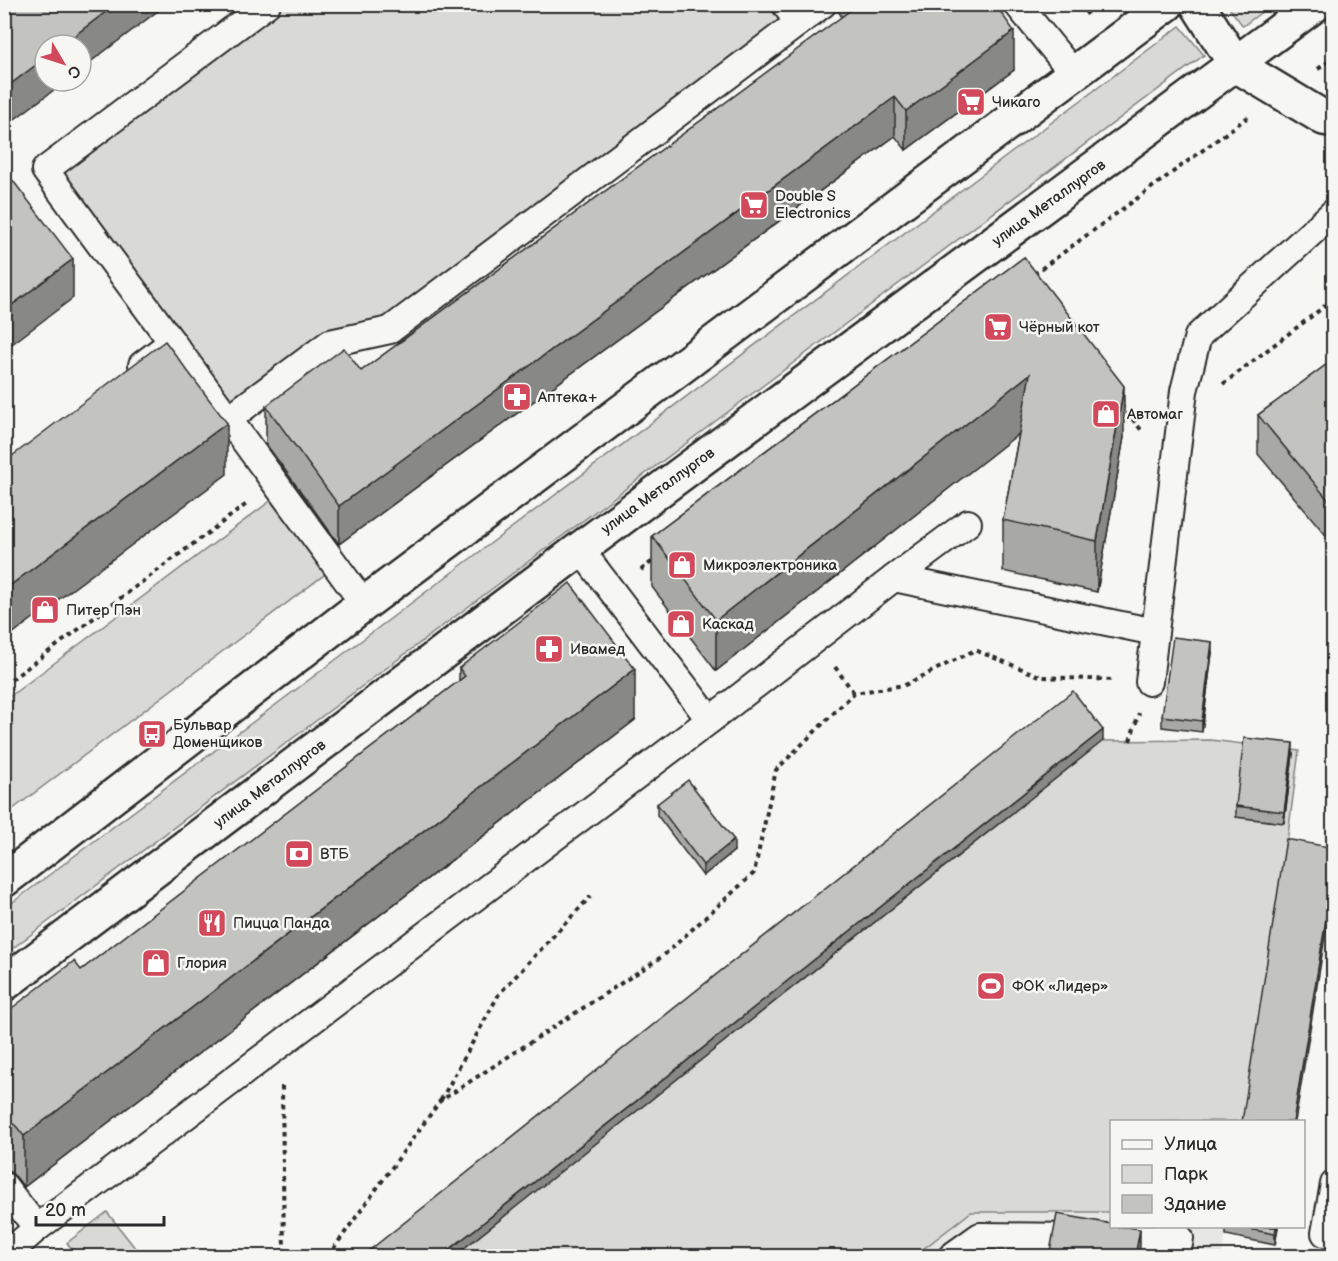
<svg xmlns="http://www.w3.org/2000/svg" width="1338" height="1261" font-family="'Balsamiq Sans',sans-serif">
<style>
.built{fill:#e7e7e3}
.green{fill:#d9d9d5;stroke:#828280;stroke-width:1.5}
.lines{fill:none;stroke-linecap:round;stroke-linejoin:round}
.lane-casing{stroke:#2b2b2b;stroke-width:30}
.street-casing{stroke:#2b2b2b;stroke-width:38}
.secondary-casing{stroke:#2b2b2b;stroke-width:38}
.path{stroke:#2b2b2b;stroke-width:4;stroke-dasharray:4.5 4.5;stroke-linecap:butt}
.lane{stroke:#f6f6f2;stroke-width:26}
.street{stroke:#f6f6f2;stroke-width:33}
.secondary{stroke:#f6f6f2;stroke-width:33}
.wall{fill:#a8a8a5;stroke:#2b2b2b;stroke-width:1.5}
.shaded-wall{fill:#888886;stroke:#2b2b2b;stroke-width:1.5}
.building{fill:#c3c3c0;stroke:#2b2b2b;stroke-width:1.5}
.labels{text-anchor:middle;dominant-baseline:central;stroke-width:5;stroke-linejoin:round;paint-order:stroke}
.poi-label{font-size:15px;fill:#2b2b2b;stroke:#f6f6f2;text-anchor:start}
.street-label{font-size:15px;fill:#2b2b2b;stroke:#f6f6f2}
</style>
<rect width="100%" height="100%" fill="#f6f6f2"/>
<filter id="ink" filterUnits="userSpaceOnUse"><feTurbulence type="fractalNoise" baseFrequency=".0167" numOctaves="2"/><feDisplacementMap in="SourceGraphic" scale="12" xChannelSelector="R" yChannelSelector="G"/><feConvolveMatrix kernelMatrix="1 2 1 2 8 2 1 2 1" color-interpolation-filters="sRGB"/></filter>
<g filter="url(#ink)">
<!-- built -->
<path class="built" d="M971 1212H1111L1112 1226 1227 1227 1222 1256H914Z"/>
<!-- green -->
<g class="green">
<path d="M333 4H778L789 20 387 323 229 412 55 173 281 5H323L326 9Z"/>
<path d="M1227 5H1271L1243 26Z"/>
<path d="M1180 26 1204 55 5 954V908Z"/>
<path d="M273 499 328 572 5 815V700Z"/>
<path d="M1073 702 1103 741 1211 740 1299 751 1286 850 1244 1121 1112 1122 1111 1212H971L914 1256H375Z"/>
<path d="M107 1212 135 1248 125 1256H77L67 1243Z"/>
</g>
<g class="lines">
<!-- lane casing -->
<g class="lane-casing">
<g id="lane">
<path d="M1017 4 1074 74"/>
<path d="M798 23 823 4"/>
<path d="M172 342 45 170 267 4"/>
<path d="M142 365 172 342 364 604"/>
<path d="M228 419 330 343 390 330 798 23 785 4"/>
<path d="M580 549 710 720"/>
<path d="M894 578 968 523"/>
<path d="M1149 682 1184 391 1198 336 1334 212"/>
<path d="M1334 1184 1325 1233 1334 1234"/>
<path d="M4 1186 37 1228"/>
<path d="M5 1256 37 1228 710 720 894 578 1155 632"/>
<path d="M952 1256 980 1236 1180 1238 1177 1256"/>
</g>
</g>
<!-- street casing -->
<g class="street-casing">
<path id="street" d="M1197 4 1236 65 1324 118 1334 120"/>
</g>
<!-- secondary casing -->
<g class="secondary-casing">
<g id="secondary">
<path d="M4 880 364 604 1167 4"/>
<path d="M4 984 580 549 1316 4"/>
</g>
</g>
<!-- path -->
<g class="path">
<path d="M1080 4 1088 15"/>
<path d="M1318 69 1334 58"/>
<path d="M1034 274 1248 117"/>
<path d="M1223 384 1334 299"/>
<path d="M1121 405 1143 432"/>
<path d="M641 570 654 560"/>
<path d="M835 667 854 693"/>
<path d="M4 685 248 503"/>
<path d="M1130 741 1139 713"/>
<path d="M282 1086 284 1256"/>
<path d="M441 1100 499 994 591 896"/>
<path d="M128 1254 134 1256"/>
<path d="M328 1256 440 1101 663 956 754 873 776 770 854 693 905 685 975 650 1042 677 1114 680"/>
</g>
<!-- lane -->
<use href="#lane" class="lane"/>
<!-- street -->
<use href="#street" class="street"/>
<!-- secondary -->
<use href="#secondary" class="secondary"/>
</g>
<!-- wall -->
<g class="wall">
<path d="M837 4H995L1014 70 906 150 895 136 339 544 266 444V406L361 371 842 17 837 9Z"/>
<path d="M1024 257 1124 437 1097 592 1003 571V520L1019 433 716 671 652 587V536Z"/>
<path d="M1334 359V545L1258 454V415Z"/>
<path d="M1212 653 1202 732 1162 727V716Z"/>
<path d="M459 668 635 720 24 1187 16 1177 10 1172 4 1171V1014L81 970 459 681Z"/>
<path d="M1293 754 1284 823 1236 817V806Z"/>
<path d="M657 804 734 851 703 876 657 815Z"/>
<path d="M1226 1227H1278L1275 1245 1226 1235Z"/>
</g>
<!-- shaded-wall -->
<g class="shaded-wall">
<path d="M116 4H167L81 69V45H62Z"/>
<path d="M1014 31V70L906 150V111Z"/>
<path d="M45 58V81H66L4 127V89Z"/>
<path d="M895 97V136L339 544V506Z"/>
<path d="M73 259V298L4 350V311Z"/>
<path d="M1030 374V425L716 671V620Z"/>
<path d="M1124 386V437L1097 592V541Z"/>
<path d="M227 423V474L4 640V590Z"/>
<path d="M1212 642V653L1202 732V721Z"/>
<path d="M635 669V720L24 1187V1136Z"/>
<path d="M1103 730V741L453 1257H440Z"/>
<path d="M1293 743V754L1284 823V812Z"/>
<path d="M734 840V851L703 876V865Z"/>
<path d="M1334 870V881L1295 1122H1293Z"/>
<path d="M1276 1227H1278L1275 1245V1234Z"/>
<path d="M1140 1229V1257H1135Z"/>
</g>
<!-- building -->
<g class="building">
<path d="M4 4H116L62 45H45V58L4 89Z"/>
<path d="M859 4H995L1014 31 906 111 895 97 339 506 266 406 344 348 361 371Z"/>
<path d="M4 169 73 259 4 311Z"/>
<path d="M1024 257 1124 386 1097 541 1003 520 1030 374 716 620 652 536Z"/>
<path d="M165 341 227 423 4 590V462Z"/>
<path d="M1334 359V507L1258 415Z"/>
<path d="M570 583 635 669 24 1136 16 1126 10 1122 4 1121V1014L74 961 81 970 465 676 459 668Z"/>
<path d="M1173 637 1212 642 1202 721 1162 716Z"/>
<path d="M1073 691 1103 730 440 1257H361Z"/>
<path d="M1244 738 1293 743 1284 812 1236 806Z"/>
<path d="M688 780 734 840 703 865 657 804Z"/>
<path d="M1286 839 1334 848V870L1293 1122H1242Z"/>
<path d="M1057 1214 1112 1224V1227H1127L1140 1229 1135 1257H1049Z"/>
<path d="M1238 1227H1276L1275 1234Z"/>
</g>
</g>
<!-- icons -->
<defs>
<g id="supermarket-square" transform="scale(1.5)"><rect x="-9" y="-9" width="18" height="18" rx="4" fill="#d1495b" stroke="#f6f6f2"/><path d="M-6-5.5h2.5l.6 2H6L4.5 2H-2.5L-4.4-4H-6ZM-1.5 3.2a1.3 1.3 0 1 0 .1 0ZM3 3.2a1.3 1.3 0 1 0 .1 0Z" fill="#fff"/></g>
<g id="pharmacy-square" transform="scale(1.5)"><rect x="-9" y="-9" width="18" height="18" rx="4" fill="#d1495b" stroke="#f6f6f2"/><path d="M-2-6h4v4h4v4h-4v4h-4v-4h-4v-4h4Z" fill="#fff"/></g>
<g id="shop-square" transform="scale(1.5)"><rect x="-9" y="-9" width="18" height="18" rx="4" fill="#d1495b" stroke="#f6f6f2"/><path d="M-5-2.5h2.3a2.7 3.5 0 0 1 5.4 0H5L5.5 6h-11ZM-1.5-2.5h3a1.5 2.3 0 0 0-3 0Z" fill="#fff"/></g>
<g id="bus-square" transform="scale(1.5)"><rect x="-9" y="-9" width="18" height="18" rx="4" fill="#d1495b" stroke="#f6f6f2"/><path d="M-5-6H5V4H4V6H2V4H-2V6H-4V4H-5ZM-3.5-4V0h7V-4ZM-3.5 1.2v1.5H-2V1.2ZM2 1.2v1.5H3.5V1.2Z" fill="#fff"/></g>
<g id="bank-square" transform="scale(1.5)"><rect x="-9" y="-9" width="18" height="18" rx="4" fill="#d1495b" stroke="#f6f6f2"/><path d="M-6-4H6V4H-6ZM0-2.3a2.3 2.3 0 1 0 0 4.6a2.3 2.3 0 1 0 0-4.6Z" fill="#fff"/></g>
<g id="restaurant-square" transform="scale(1.5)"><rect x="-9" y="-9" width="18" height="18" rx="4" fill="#d1495b" stroke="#f6f6f2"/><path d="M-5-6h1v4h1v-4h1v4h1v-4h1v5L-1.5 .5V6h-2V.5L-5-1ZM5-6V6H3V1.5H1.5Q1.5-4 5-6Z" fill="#fff"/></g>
<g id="stadium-square" transform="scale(1.5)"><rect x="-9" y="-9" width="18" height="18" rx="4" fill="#d1495b" stroke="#f6f6f2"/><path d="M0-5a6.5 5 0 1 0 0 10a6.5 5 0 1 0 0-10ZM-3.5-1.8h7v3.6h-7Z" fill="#fff"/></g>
</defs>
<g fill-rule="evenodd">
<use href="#supermarket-square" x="971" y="102"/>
<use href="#supermarket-square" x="754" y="205"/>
<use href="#supermarket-square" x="998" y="327"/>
<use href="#pharmacy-square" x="517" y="397"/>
<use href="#shop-square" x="1106" y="414"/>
<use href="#shop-square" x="682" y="565"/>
<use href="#shop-square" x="45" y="610"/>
<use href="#shop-square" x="681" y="624"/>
<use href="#pharmacy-square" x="549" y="649"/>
<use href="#bus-square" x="152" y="734"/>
<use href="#bank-square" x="299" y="854"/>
<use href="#restaurant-square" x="212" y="923"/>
<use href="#shop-square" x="156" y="963"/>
<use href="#stadium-square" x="991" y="986"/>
</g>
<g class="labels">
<!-- poi labels -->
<g class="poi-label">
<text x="992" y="102">Чикаго</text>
<text x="775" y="196">Double S<tspan x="775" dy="17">Electronics</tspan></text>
<text x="1019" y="327">Чёрный кот</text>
<text x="538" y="397">Аптека+</text>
<text x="1127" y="414">Автомаг</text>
<text x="703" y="565">Микроэлектроника</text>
<text x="66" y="610">Питер Пэн</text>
<text x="702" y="624">Каскад</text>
<text x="570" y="649">Ивамед</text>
<text x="173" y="725">Бульвар<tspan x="173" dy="17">Доменщиков</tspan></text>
<text x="320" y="854">ВТБ</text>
<text x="233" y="923">Пицца Панда</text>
<text x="177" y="963">Глория</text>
<text x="1012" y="986">ФОК «Лидер»</text>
</g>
<!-- street labels -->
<g class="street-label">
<text transform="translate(1049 203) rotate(-36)">улица Металлургов</text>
<text transform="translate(658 491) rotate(-36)">улица Металлургов</text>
<text transform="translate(270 784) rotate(-37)">улица Металлургов</text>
</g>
</g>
<!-- margin -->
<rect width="1338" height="1261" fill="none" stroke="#f6f6f2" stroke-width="24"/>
<rect x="12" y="12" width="1314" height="1237" fill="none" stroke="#2b2b2b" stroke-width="2" filter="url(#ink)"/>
<!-- legend -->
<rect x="1110" y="1120" width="195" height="108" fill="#f6f6f2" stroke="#a5a5a2" stroke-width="1.5"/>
<rect x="1122" y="1140" width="30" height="9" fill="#f6f6f2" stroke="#a5a5a2" stroke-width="1.5"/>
<text x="1164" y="1150" font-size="18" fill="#2b2b2b">Улица</text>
<rect x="1122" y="1165" width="30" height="18" fill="#d9d9d5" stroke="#a5a5a2" stroke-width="1.5"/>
<text x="1164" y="1180" font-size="18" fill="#2b2b2b">Парк</text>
<rect x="1122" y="1195" width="30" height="18" fill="#c3c3c0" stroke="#a5a5a2" stroke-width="1.5"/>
<text x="1164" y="1210" font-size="18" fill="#2b2b2b">Здание</text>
<!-- north arrow -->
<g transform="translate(63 63) rotate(129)"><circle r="28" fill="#f6f6f2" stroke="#a5a5a2" stroke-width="1.5"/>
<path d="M0-4.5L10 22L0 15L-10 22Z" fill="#d1495b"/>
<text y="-9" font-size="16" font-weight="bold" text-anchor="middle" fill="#2b2b2b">С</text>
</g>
<!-- scale -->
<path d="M36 1216v9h128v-9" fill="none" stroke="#2b2b2b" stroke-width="3"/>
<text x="45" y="1216" font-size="18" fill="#2b2b2b" stroke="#f6f6f2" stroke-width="4.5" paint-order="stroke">20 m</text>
</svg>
